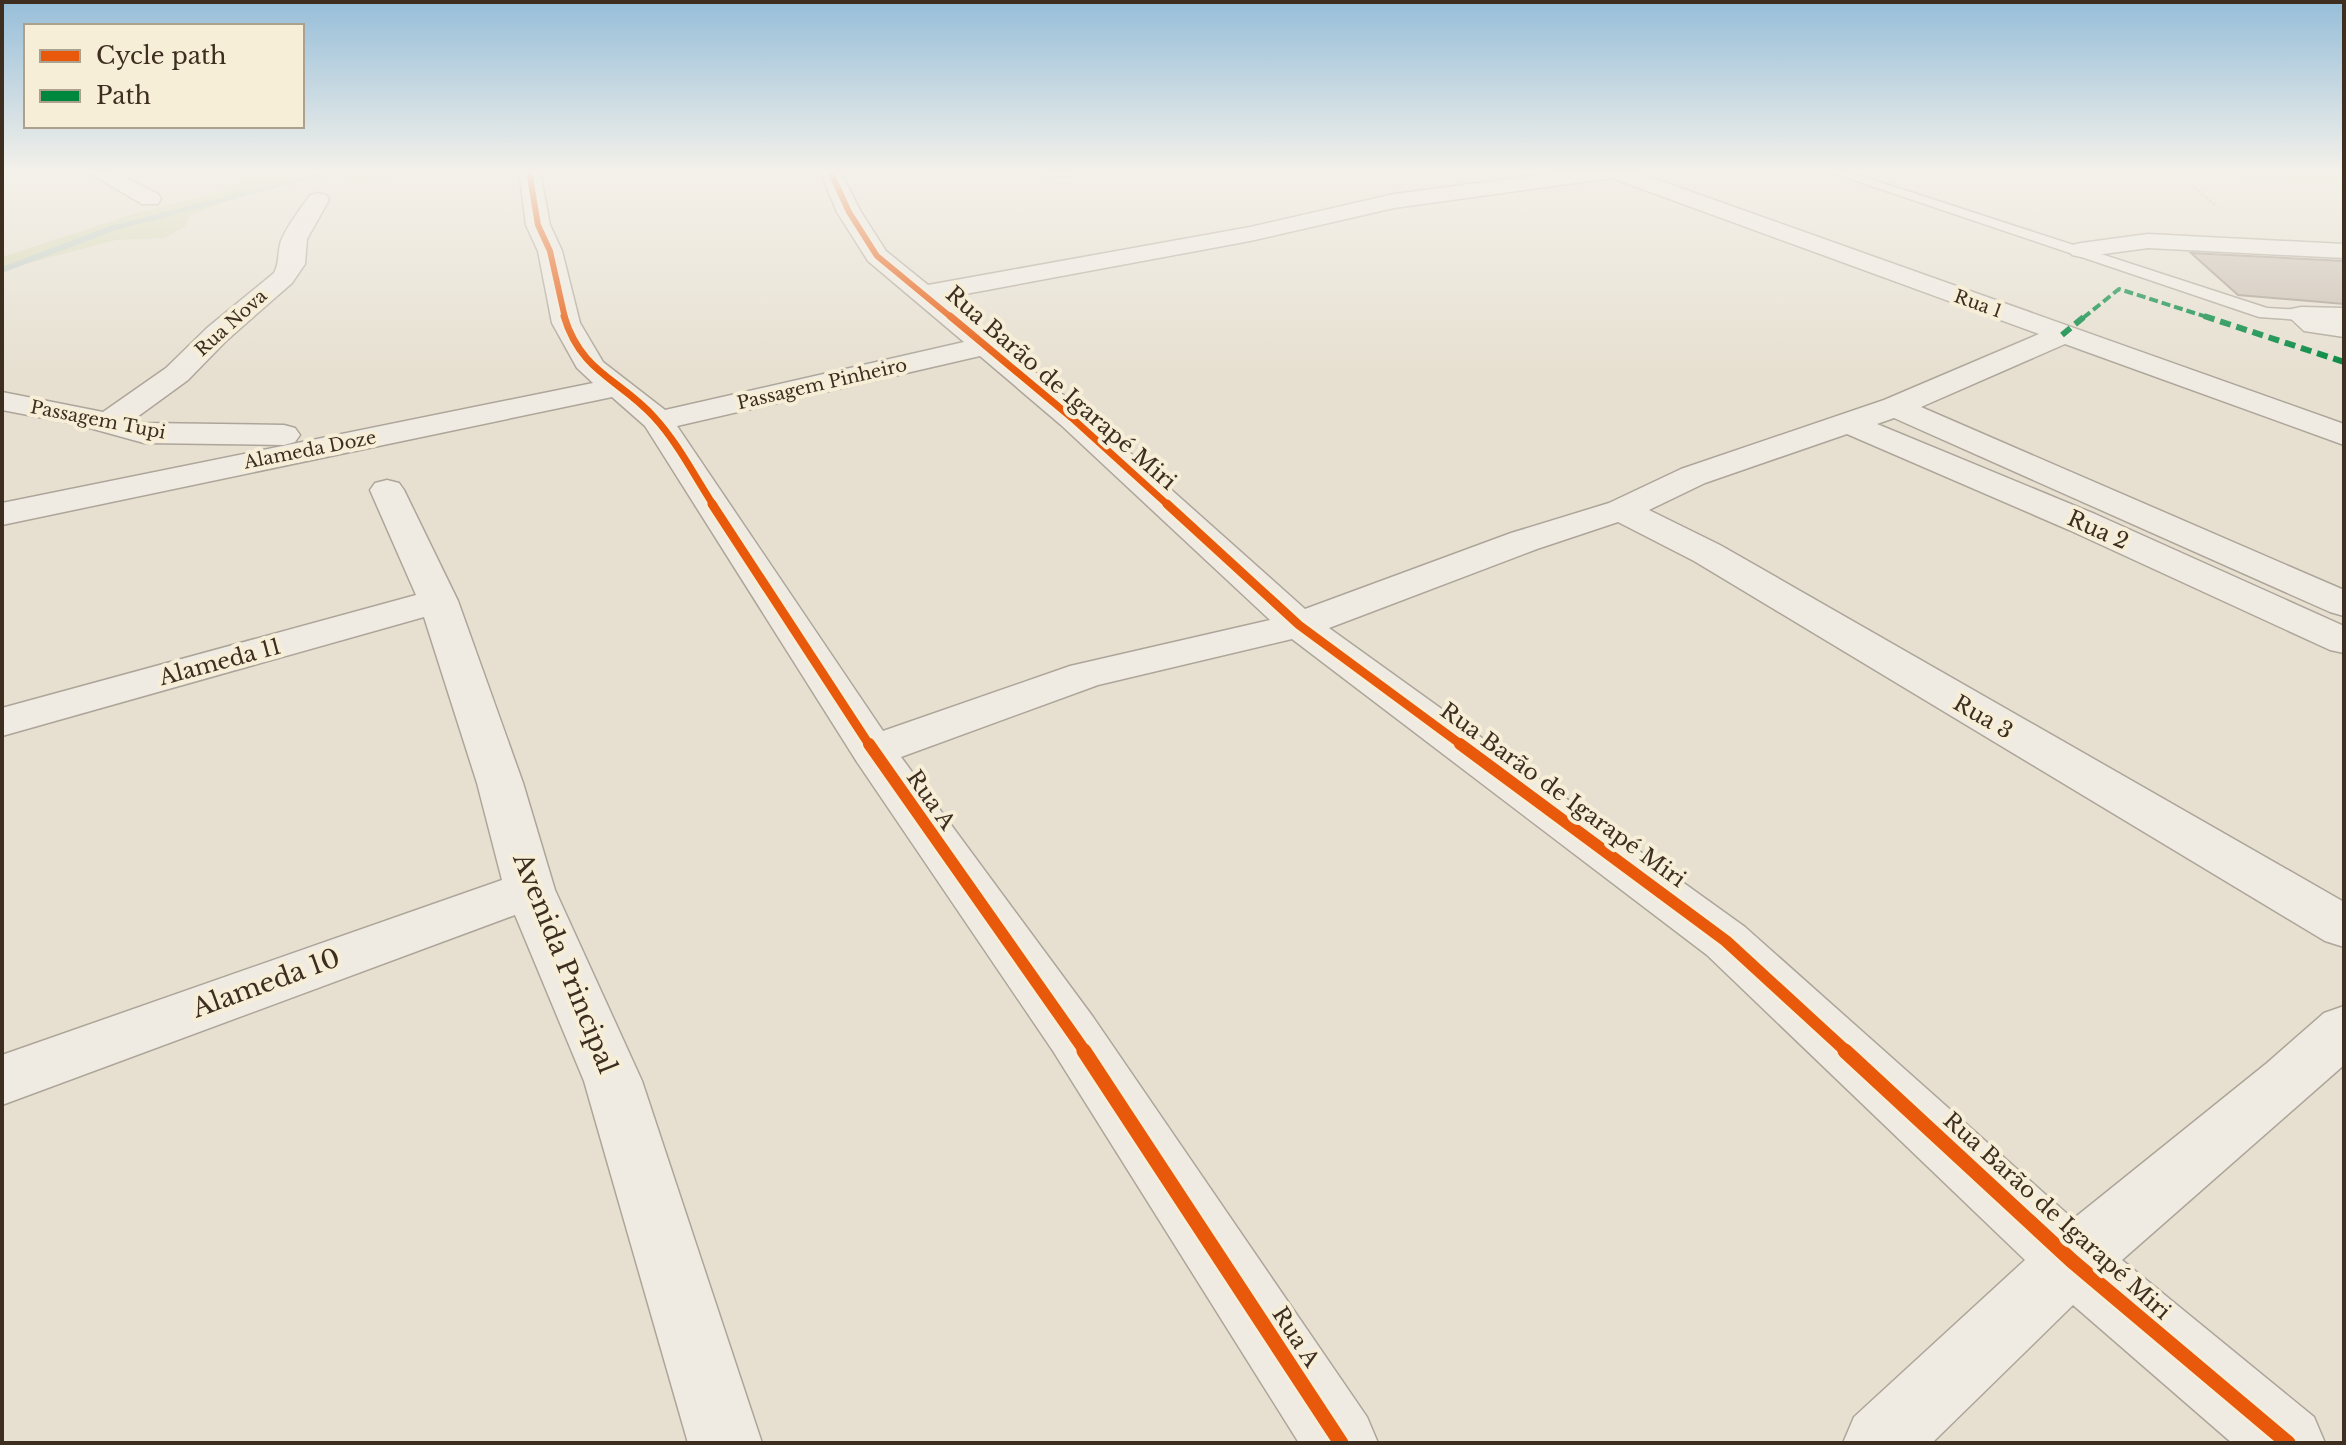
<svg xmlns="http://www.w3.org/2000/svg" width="2346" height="1445" font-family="'Libre Baskerville',serif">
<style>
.green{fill:#d6d7b3}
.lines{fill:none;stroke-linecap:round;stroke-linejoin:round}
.stream{fill:#bcccc2;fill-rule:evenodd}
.building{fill:#cbbfb2;stroke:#a89c90;stroke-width:2}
.lane-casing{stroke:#ada599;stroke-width:3}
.street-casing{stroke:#ada599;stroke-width:3}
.path{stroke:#c8c2b9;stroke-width:3;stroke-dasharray:3 2;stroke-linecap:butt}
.lane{fill:#efebe3;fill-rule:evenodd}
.street{fill:#efebe3;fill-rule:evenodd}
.quiet-far1{stroke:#00873e;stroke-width:4;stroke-dasharray:9 4;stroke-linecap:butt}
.quiet{stroke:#00873e;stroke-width:6;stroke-dasharray:11 6;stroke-linecap:butt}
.cycleway-far4-casing{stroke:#f7eed8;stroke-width:9}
.cycleway-far3-casing{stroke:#f7eed8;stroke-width:11}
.cycleway-far2-casing{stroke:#f7eed8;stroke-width:14}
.cycleway-far1-casing{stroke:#f7eed8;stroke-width:17}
.cycleway-casing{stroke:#f7eed8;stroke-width:20}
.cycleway-far4{stroke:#e8590c;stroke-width:6}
.cycleway-far3{stroke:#e8590c;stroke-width:7}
.cycleway-far2{stroke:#e8590c;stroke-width:9}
.cycleway-far1{stroke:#e8590c;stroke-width:12}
.cycleway{stroke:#e8590c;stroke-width:15}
.labels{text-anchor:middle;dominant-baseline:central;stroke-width:8;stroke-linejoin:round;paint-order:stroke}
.far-street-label{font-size:18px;fill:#3d2e20;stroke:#f7eed8}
.street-label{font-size:22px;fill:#3d2e20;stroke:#f7eed8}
.near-street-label{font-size:26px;fill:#3d2e20;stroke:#f7eed8}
</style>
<rect width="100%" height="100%" fill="#e7e0d1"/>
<!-- green -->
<g class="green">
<path d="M231 171H414L393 178 351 182 347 175C287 183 246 193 190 215L185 226 165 238 116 240 2 270V257L140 212 222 192 245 180Z"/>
<path d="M2086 171H2344V184Z"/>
</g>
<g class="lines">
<!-- stream -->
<path class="stream" d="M329 171H340L116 230 2 273V267L110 226Z"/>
</g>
<!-- building -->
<path class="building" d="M2191 253 2344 261V304L2238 295Z"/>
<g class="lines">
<!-- lane casing -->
<g class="lane-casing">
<path id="lane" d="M1827 171H1846L2267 308 2301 310 2310 315 2301 320 2259 317Z"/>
</g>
<!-- street casing -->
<g class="street-casing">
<g id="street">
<path d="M86 171H112L158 194 161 199 158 204H142Z"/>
<path d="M519 171H540L550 225 562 251 580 323 603 362 665 410 964 342 868 261 837 212 820 171H840L861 212 886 251 928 285 1250 227 1394 194 1570 171H1633L2344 424V445L2065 344 1921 407 2344 590V616L2330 612 1894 418 1877 424 2095 514 2344 626V653L2330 650 2069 530 1847 434 1705 483 1649 510 1720 545 2344 902V947L2325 941 1694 561 1618 522 1537 549 1329 628 1745 927 2073 1219 2267 1063 2324 1013 2344 1006V1065L2122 1260 2314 1417 2325 1443H2232L2073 1305 1932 1443H1843L1854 1417 2025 1260 1707 955 1292 639 1098 685 901 757 1093 1017 1367 1417 1378 1443H1299L1053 1051 857 762 645 426 612 397 2 525V503L593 383 577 368 552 323 538 251 526 225ZM1612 178 2039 334 1884 400 1681 469 1609 503 1511 533 1305 609 1083 411 944 298 1250 241 1394 208ZM980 356 1061 425 1270 620 1070 666 883 731 677 426Z"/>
<path d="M1040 171H1074L1071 176 1042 177Z"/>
<path d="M318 193 326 195 329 200 307 239 305 264 292 283 227 340 188 380 133 420 145 423 284 425 295 428 300 435 295 442 284 445 144 443 75 424 2 410V392L103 412 166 368 207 328 274 273C280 262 277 253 281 241 288 224 300 210 310 195Z"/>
<path d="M2148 234 2344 244V258L2148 248 2081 257 2072 255 2069 250 2072 245 2081 243Z"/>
<path d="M2301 307 2344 308V337L2304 331 2287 315 2291 309Z"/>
<path d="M387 480 399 483 404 490 458 601 523 783 555 890 642 1081 762 1443H688L584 1081 515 915 2 1105V1055L502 880 477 783 424 617 2 736V708L416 595 370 490 375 483Z"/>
</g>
</g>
<!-- path -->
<path class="path" d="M2194 187 2217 207"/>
<!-- lane -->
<use href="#lane" class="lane"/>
<!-- street -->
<use href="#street" class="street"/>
<!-- quiet-far1 -->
<path class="quiet-far1" d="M2083 318 2119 289 2210 318"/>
<!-- quiet -->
<g class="quiet">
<path d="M2204 316 2344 362"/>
<path d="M2062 335 2085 316"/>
</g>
<!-- cycleway-far4 casing -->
<g class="cycleway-far4-casing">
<g id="cycleway-far4">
<path d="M529 171 538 225 550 251 565 318"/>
<path d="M830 171 849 212 877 256 952 318"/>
</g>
</g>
<!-- cycleway-far3 casing -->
<g class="cycleway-far3-casing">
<g id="cycleway-far3">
<path d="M564 316C581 373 620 379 654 417 678 443 695 477 714 506"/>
<path d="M950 316 1072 418 1169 506"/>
</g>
</g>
<!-- cycleway-far2 casing -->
<g class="cycleway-far2-casing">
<g id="cycleway-far2">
<path d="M712 504 870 746"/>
<path d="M1167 504 1299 625 1463 746"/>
</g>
</g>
<!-- cycleway-far1 casing -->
<g class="cycleway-far1-casing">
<g id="cycleway-far1">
<path d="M869 744 1086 1053"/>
<path d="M1460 744 1726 941 1848 1053"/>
</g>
</g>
<!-- cycleway casing -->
<g class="cycleway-casing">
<g id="cycleway">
<path d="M1084 1051 1341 1443"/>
<path d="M1845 1051 2072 1261 2288 1443"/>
</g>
</g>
<!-- cycleway-far4 -->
<use href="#cycleway-far4" class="cycleway-far4"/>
<!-- cycleway-far3 -->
<use href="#cycleway-far3" class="cycleway-far3"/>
<!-- cycleway-far2 -->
<use href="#cycleway-far2" class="cycleway-far2"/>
<!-- cycleway-far1 -->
<use href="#cycleway-far1" class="cycleway-far1"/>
<!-- cycleway -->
<use href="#cycleway" class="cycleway"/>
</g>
<!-- sky -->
<linearGradient id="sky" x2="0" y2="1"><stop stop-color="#96bed9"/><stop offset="0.46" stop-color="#f4f1ea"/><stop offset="1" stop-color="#f4f1ea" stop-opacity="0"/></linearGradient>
<rect width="2346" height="373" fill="url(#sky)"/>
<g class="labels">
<!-- far-street labels -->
<g class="far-street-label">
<text transform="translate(1978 304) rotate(20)">Rua 1</text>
<text transform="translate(231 323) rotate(-42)">Rua Nova</text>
<text transform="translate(822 384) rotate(-13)">Passagem Pinheiro</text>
<text transform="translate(98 420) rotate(11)">Passagem Tupi</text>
<text transform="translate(310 450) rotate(-11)">Alameda Doze</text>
</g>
<!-- street labels -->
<g class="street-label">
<text transform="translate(1061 388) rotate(41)">Rua Barão de Igarapé Miri</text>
<text transform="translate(2098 530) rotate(24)">Rua 2</text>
<text transform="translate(220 662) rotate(-15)">Alameda 11</text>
<text transform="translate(1983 717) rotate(30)">Rua 3</text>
<text transform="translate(1563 795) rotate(36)">Rua Barão de Igarapé Miri</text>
<text transform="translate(931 800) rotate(55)">Rua A</text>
<text transform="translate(2057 1216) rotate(42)">Rua Barão de Igarapé Miri</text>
<text transform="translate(1296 1337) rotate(57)">Rua A</text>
</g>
<!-- near-street labels -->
<g class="near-street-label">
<text transform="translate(565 963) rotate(68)">Avenida Principal</text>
<text transform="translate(266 983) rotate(-20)">Alameda 10</text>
</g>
</g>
<!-- border -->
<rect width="2346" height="1445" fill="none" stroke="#3d2e20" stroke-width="8"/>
<!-- legend -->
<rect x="24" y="24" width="280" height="104" fill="#f7eed8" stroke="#ada18e" stroke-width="2"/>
<rect x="40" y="50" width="40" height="12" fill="#e8590c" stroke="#ada18e" stroke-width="2"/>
<text x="96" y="64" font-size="24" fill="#3d2e20">Cycle path</text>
<rect x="40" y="90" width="40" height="12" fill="#00873e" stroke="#ada18e" stroke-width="2"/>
<text x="96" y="104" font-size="24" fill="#3d2e20">Path</text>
</svg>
